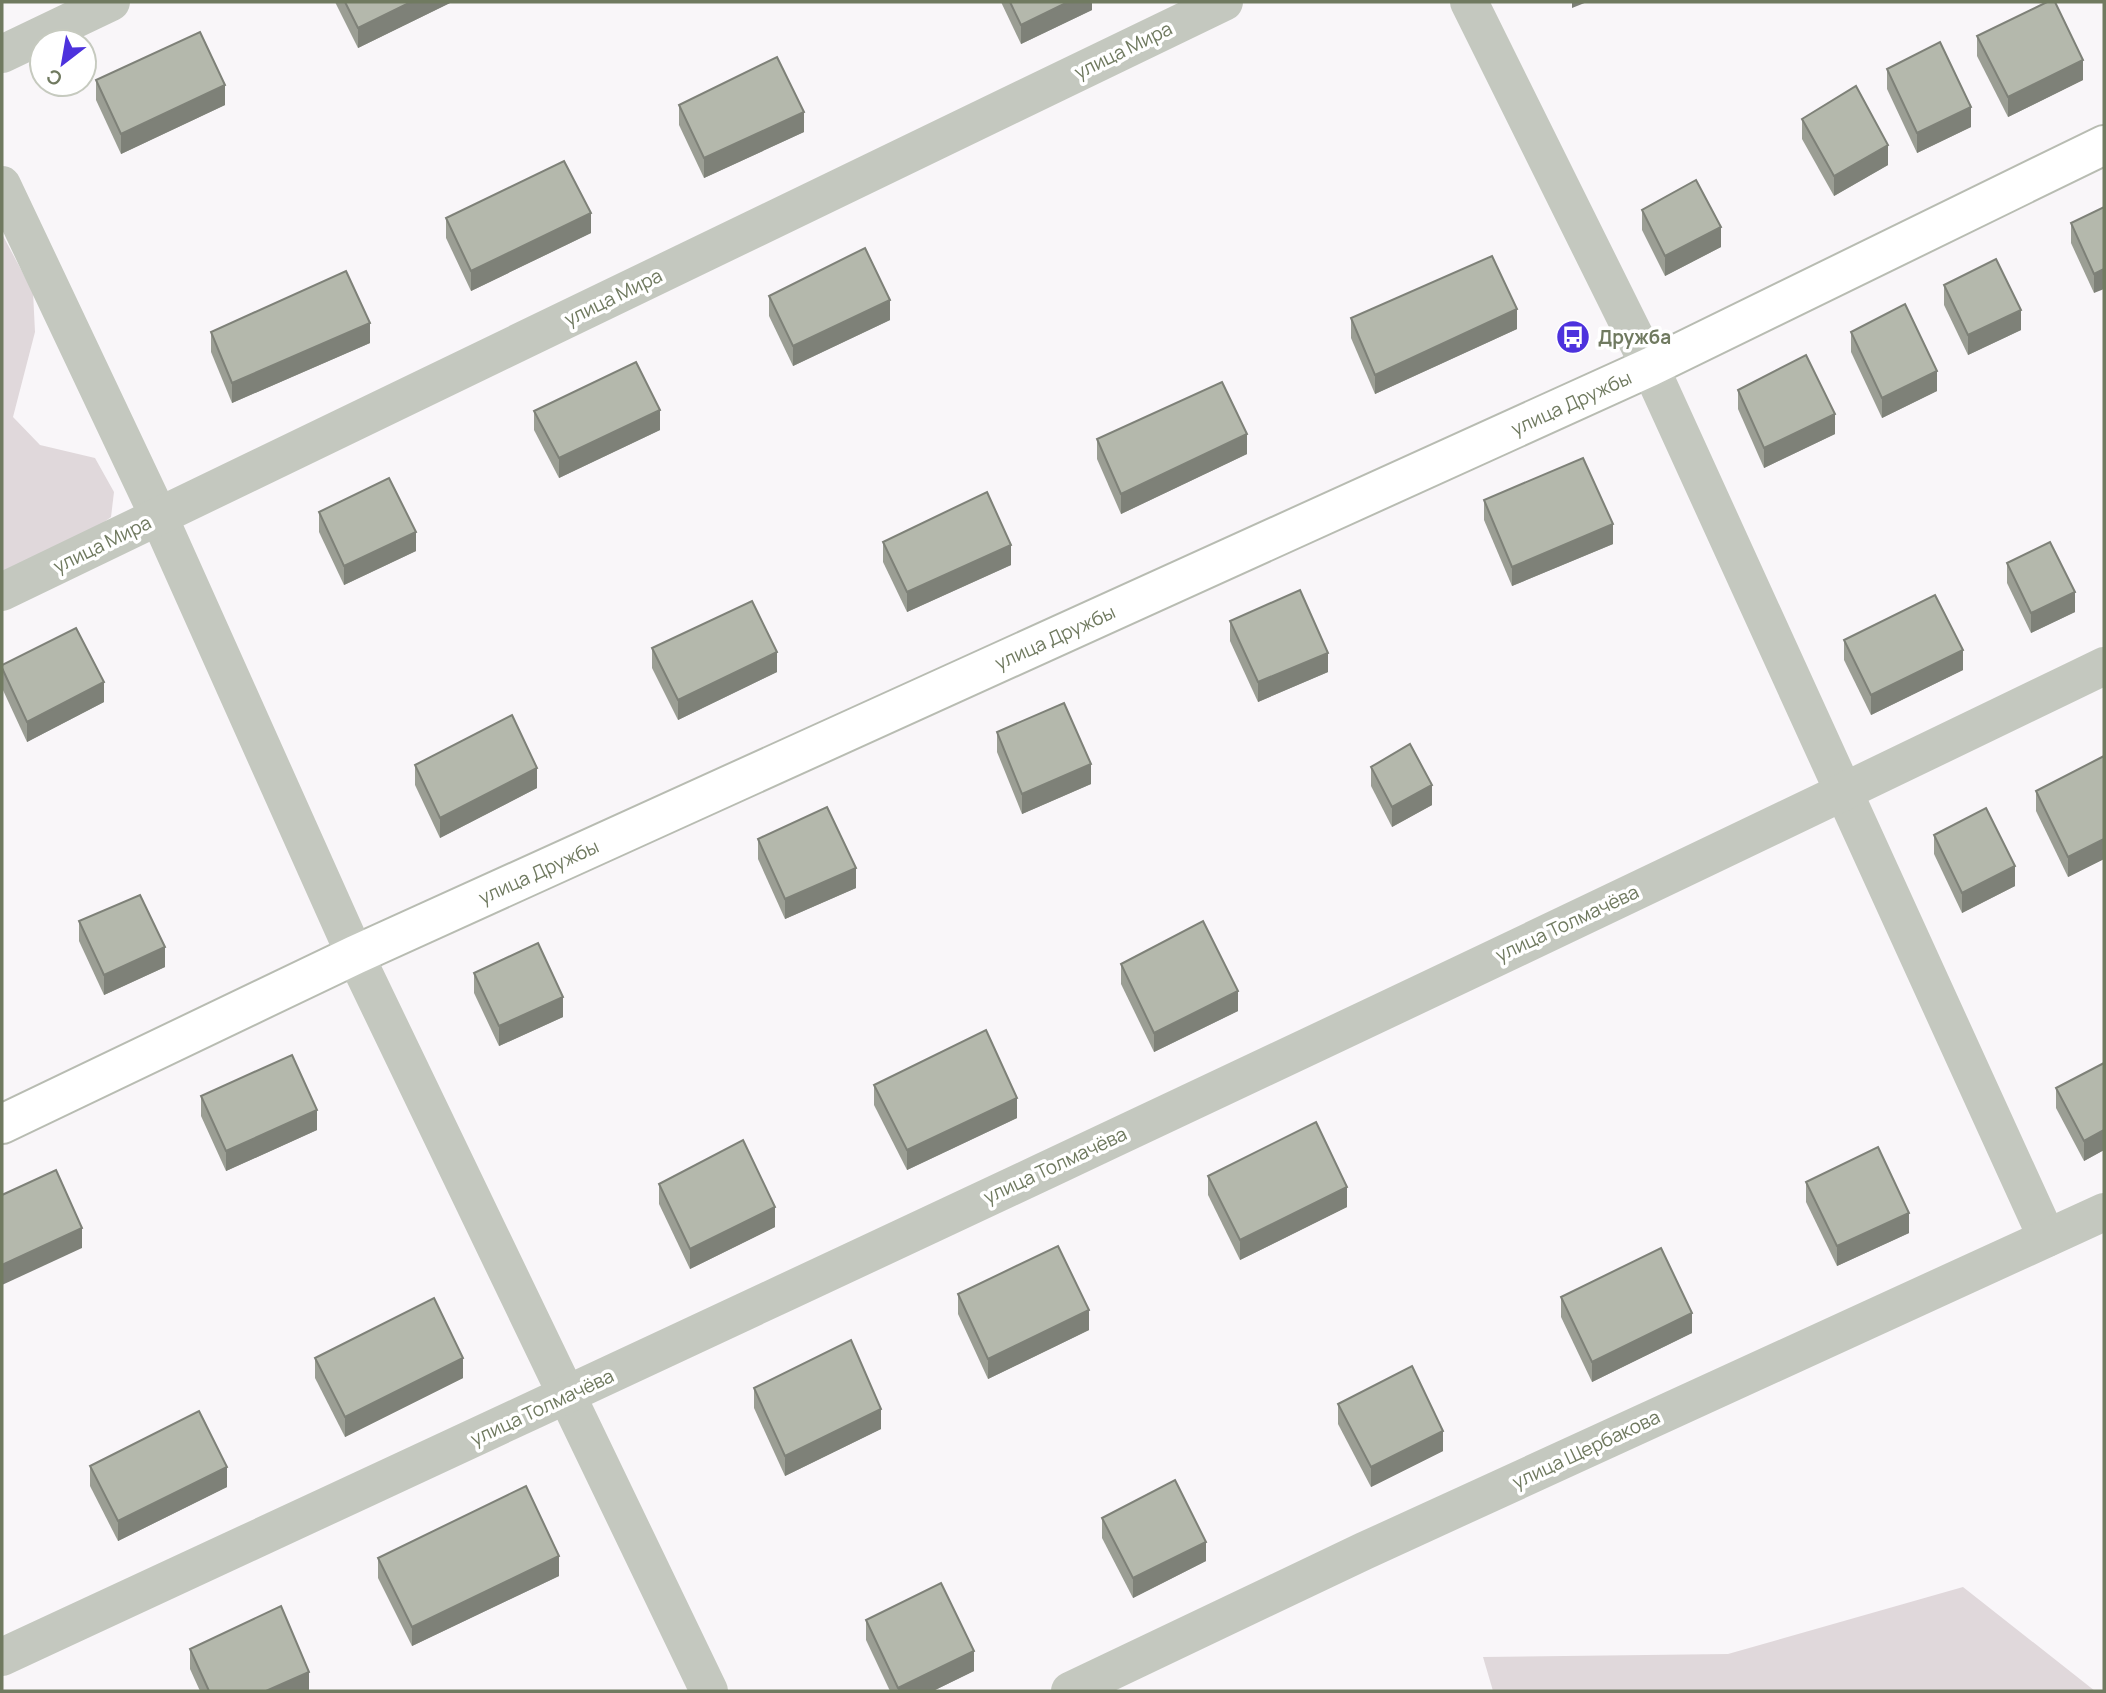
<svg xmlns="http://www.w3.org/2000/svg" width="2106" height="1693" font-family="Manrope,sans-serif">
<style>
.green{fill:#e0d8db}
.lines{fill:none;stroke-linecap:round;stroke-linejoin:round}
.secondary-casing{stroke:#b8bcb2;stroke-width:42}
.street{stroke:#c4c8bf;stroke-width:38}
.secondary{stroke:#fff;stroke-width:38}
.wall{fill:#9b9e94}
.shaded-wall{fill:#7e8178}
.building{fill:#b4b8ac;stroke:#7e8178;stroke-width:2}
.labels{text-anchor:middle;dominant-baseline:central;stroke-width:7;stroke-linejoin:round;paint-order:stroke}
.street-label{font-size:19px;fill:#707a60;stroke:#fff}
.poi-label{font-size:19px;font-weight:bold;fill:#707a60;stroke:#fff;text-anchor:start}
</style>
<rect width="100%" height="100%" fill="#f9f6f9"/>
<!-- green -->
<g class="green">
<path d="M2 234 33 292 35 332 13 417 40 445 95 458 114 492 111 517 88 534 2 572Z"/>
<path d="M1963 1587 2095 1691H1493L1483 1657 1728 1654Z"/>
</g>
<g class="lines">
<!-- secondary casing -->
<g class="secondary-casing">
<g id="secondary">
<path id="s1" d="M2 1124 355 955 1650 367 2104 145"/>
</g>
</g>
<!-- street -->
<g class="street">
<path d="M1469 2 1650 367 2047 1238"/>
<path d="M2 54 111 2"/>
<path d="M2 185 159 517 355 955 709 1691"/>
<path d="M2 592 1224 2"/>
<path d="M2 1657C705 1331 1407 1004 2104 666"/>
<path d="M1070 1691 1364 1551 2104 1212"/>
</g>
<!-- secondary -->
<use href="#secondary" class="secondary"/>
</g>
<!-- wall -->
<g class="wall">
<path d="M335 2H452L358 48Z"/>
<path d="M1001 2H1092V10L1021 44Z"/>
<path d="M1977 36 2083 80 2008 117 1977 56Z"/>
<path d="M1887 69 1971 127 1917 153 1887 89Z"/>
<path d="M96 80 225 105 121 154 96 100Z"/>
<path d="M679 105 804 132 704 178 679 125Z"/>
<path d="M1802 119 1888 165 1834 196 1802 139Z"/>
<path d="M2104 207 2094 293 2071 243V223Z"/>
<path d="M1642 210 1721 247 1665 276 1642 230Z"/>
<path d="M446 218 591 233 471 291 446 238Z"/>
<path d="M1944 285 2021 330 1968 355 1944 305Z"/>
<path d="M769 296 890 320 793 366 769 316Z"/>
<path d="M1351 318 1517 329 1375 394 1351 338Z"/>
<path d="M211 332 370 343 232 403 211 352Z"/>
<path d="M1851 332 1937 391 1882 418 1851 352Z"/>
<path d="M1738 390 1835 434 1764 468 1738 409Z"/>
<path d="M534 411 660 430 559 478 534 430Z"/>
<path d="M1097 439 1247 454 1121 514 1097 459Z"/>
<path d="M1484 500 1613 544 1512 586 1484 520Z"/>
<path d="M319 512 416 551 344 585 319 532Z"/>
<path d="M883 542 1011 565 907 612 883 562Z"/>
<path d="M2007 563 2075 612 2031 633 2007 583Z"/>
<path d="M1230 621 1328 672 1258 702 1230 641Z"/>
<path d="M1844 640 1963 670 1871 715 1844 660Z"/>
<path d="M652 648 777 672 678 720 652 668Z"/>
<path d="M2 665 104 702 27 742 2 688Z"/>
<path d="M997 732 1091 784 1022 814 997 752Z"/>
<path d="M2104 756V859L2068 877 2036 811V791Z"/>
<path d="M415 765 537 788 440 838 415 785Z"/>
<path d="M1371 767 1432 805 1392 827 1371 786Z"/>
<path d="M1934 835 2015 886 1962 913 1934 854Z"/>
<path d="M758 839 856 888 785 919 758 859Z"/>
<path d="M79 921 165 967 104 995 79 941Z"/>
<path d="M1121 964 1238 1011 1154 1052 1121 984Z"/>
<path d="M474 973 563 1017 499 1046 474 993Z"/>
<path d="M2104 1063V1150L2084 1161 2056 1108V1088Z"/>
<path d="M874 1085 1017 1118 907 1170 874 1105Z"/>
<path d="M201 1096 317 1130 226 1171 201 1116Z"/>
<path d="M1208 1176 1347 1207 1240 1260 1208 1195Z"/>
<path d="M1806 1182 1909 1233 1837 1266 1806 1202Z"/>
<path d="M659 1184 775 1227 690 1269 659 1204Z"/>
<path d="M958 1294 1089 1330 988 1379 958 1314Z"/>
<path d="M1561 1297 1692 1333 1592 1382 1561 1317Z"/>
<path d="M315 1358 463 1378 345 1437 315 1378Z"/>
<path d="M754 1388 881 1429 785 1476 754 1408Z"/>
<path d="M1338 1404 1443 1451 1371 1487 1338 1424Z"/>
<path d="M90 1466 227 1487 118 1541 90 1486Z"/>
<path d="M1102 1518 1206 1561 1133 1598 1102 1538Z"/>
<path d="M378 1558 559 1576 412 1646 378 1578Z"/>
<path d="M866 1620 974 1671 933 1691H890L866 1640Z"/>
<path d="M190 1649 309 1691H200L190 1669Z"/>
</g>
<!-- shaded-wall -->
<g class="shaded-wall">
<path d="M411 2H452L358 48V28Z"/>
<path d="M1068 2H1092V10L1021 44V25Z"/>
<path d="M1572 2H1587L1572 8Z"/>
<path d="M2083 60V80L2008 117V97Z"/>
<path d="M225 85V105L121 154V134Z"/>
<path d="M1971 107V127L1917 153V133Z"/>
<path d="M804 112V132L704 178V158Z"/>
<path d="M1888 145V165L1834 196V176Z"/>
<path d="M591 213V233L471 291V271Z"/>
<path d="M1721 227V247L1665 276V256Z"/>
<path d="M2104 269V289L2094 293V274Z"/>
<path d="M890 300V320L793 366V346Z"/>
<path d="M1517 309V329L1375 394V375Z"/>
<path d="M2021 310V330L1968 355V335Z"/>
<path d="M370 323V343L232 403V383Z"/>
<path d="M1937 371V391L1882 418V398Z"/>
<path d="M660 410V430L559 478V458Z"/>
<path d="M1835 414V434L1764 468V448Z"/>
<path d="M1247 434V454L1121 514V494Z"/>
<path d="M1613 524V544L1512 586V567Z"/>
<path d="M416 532V551L344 585V566Z"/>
<path d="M1011 545V565L907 612V592Z"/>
<path d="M2075 592V612L2031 633V613Z"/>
<path d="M1963 650V670L1871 715V695Z"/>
<path d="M777 652V672L678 720V700Z"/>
<path d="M1328 653V672L1258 702V682Z"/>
<path d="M104 682V702L27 742V722Z"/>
<path d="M1091 764V784L1022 814V794Z"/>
<path d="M537 768V788L440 838V818Z"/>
<path d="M1432 785V805L1392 827V807Z"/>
<path d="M2104 839V859L2068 877V857Z"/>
<path d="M2015 866V886L1962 913V893Z"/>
<path d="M856 868V888L785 919V899Z"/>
<path d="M165 947V967L104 995V975Z"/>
<path d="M1238 991V1011L1154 1052V1033Z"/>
<path d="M563 997V1017L499 1046V1026Z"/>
<path d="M1017 1098V1118L907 1170V1150Z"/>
<path d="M317 1110V1130L226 1171V1151Z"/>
<path d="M2104 1130V1150L2084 1161V1141Z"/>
<path d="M1347 1187V1207L1240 1260V1240Z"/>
<path d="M775 1207V1227L690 1269V1249Z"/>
<path d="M1909 1213V1233L1837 1266V1246Z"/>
<path d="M82 1228V1248L2 1285V1265Z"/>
<path d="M1089 1310V1330L988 1379V1359Z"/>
<path d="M1692 1313V1333L1592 1382V1362Z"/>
<path d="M463 1358V1378L345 1437V1417Z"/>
<path d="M881 1409V1429L785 1476V1456Z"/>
<path d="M1443 1431V1451L1371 1487V1467Z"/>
<path d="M227 1467V1487L118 1541V1521Z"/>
<path d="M1206 1542V1561L1133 1598V1578Z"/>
<path d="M559 1556V1576L412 1646V1627Z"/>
<path d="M974 1651V1671L933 1691H898V1688Z"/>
<path d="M309 1672V1691H266Z"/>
</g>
<!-- building -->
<g class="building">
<path d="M345 2H411L358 28Z"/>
<path d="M1010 2H1068L1021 25Z"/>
<path d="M2047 2H2055L2083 60 2008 97 1977 36Z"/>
<path d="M200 32 225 85 121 134 96 80Z"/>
<path d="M1940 42 1971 107 1917 133 1887 69Z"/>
<path d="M777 57 804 112 704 158 679 105Z"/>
<path d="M1856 86 1888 145 1834 176 1802 119Z"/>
<path d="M564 161 591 213 471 271 446 218Z"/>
<path d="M1696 180 1721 227 1665 256 1642 210Z"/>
<path d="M2104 207V269L2094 274 2071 223Z"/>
<path d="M865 248 890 300 793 346 769 296Z"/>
<path d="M1492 256 1517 309 1375 375 1351 318Z"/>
<path d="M1996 259 2021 310 1968 335 1944 285Z"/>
<path d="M346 271 370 323 232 383 211 332Z"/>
<path d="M1905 304 1937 371 1882 398 1851 332Z"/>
<path d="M1806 355 1835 414 1764 448 1738 390Z"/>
<path d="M636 362 660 410 559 458 534 411Z"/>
<path d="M1222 382 1247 434 1121 494 1097 439Z"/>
<path d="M1583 458 1613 524 1512 567 1484 500Z"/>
<path d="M389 478 416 532 344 566 319 512Z"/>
<path d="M987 492 1011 545 907 592 883 542Z"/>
<path d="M2050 542 2075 592 2031 613 2007 563Z"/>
<path d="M1300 590 1328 653 1258 682 1230 621Z"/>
<path d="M1935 595 1963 650 1871 695 1844 640Z"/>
<path d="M752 601 777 652 678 700 652 648Z"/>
<path d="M76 628 104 682 27 722 2 668V665Z"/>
<path d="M1064 703 1091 764 1022 794 997 732Z"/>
<path d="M512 715 537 768 440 818 415 765Z"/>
<path d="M1410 744 1432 785 1392 807 1371 767Z"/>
<path d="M2104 756V839L2068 857 2036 791Z"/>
<path d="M827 807 856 868 785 899 758 839Z"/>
<path d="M1986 808 2015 866 1962 893 1934 835Z"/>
<path d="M140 895 165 947 104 975 79 921Z"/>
<path d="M1203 921 1238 991 1154 1033 1121 964Z"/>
<path d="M538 943 563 997 499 1026 474 973Z"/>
<path d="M986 1030 1017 1098 907 1150 874 1085Z"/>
<path d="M292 1055 317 1110 226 1151 201 1096Z"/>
<path d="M2104 1063V1130L2084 1141 2056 1088Z"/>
<path d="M1316 1122 1347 1187 1240 1240 1208 1176Z"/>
<path d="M743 1140 775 1207 690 1249 659 1184Z"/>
<path d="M1878 1147 1909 1213 1837 1246 1806 1182Z"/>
<path d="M56 1170 82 1228 2 1265V1195Z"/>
<path d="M1058 1246 1089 1310 988 1359 958 1294Z"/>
<path d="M1661 1248 1692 1313 1592 1362 1561 1297Z"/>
<path d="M434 1298 463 1358 345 1417 315 1358Z"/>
<path d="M851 1340 881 1409 785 1456 754 1388Z"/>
<path d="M1412 1366 1443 1431 1371 1467 1338 1404Z"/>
<path d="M199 1411 227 1467 118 1521 90 1466Z"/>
<path d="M1175 1480 1206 1542 1133 1578 1102 1518Z"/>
<path d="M526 1486 559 1556 412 1627 378 1558Z"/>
<path d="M941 1583 974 1651 898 1688 866 1620Z"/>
<path d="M281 1606 309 1672 266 1691H209L190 1649Z"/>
</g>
<!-- icons -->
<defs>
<g id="bus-disc" transform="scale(1.75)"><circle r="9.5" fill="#4d32dd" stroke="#fff"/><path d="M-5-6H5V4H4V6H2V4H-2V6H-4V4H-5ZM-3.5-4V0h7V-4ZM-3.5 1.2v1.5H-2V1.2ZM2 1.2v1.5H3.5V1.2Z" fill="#fff"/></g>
</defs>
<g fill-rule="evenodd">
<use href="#bus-disc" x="1573" y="337"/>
</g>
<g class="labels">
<!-- street labels -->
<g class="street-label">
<text transform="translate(1123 50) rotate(-26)">улица Мира</text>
<text transform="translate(613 297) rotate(-26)">улица Мира</text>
<text stroke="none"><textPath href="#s1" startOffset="1727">улица Дружбы</textPath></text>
<text transform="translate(102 544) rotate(-26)">улица Мира</text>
<text stroke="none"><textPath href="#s1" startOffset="1160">улица Дружбы</textPath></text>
<text stroke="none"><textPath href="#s1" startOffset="593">улица Дружбы</textPath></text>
<text transform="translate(1567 923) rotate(-25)">улица Толмачёва</text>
<text transform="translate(1055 1165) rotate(-25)">улица Толмачёва</text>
<text transform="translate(542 1407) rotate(-25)">улица Толмачёва</text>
<text transform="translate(1586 1449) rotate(-25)">улица Щербакова</text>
</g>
<!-- poi labels -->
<g class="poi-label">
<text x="1598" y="337">Дружба</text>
</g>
</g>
<!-- border -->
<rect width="2106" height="1693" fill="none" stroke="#707a60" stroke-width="7"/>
<!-- north arrow -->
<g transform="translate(63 63) rotate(211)"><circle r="33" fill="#ffffff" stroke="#c6cabf" stroke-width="2"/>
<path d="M0-5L12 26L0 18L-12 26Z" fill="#4d32dd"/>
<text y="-10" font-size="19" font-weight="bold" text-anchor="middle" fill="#707a60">С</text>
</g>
</svg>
